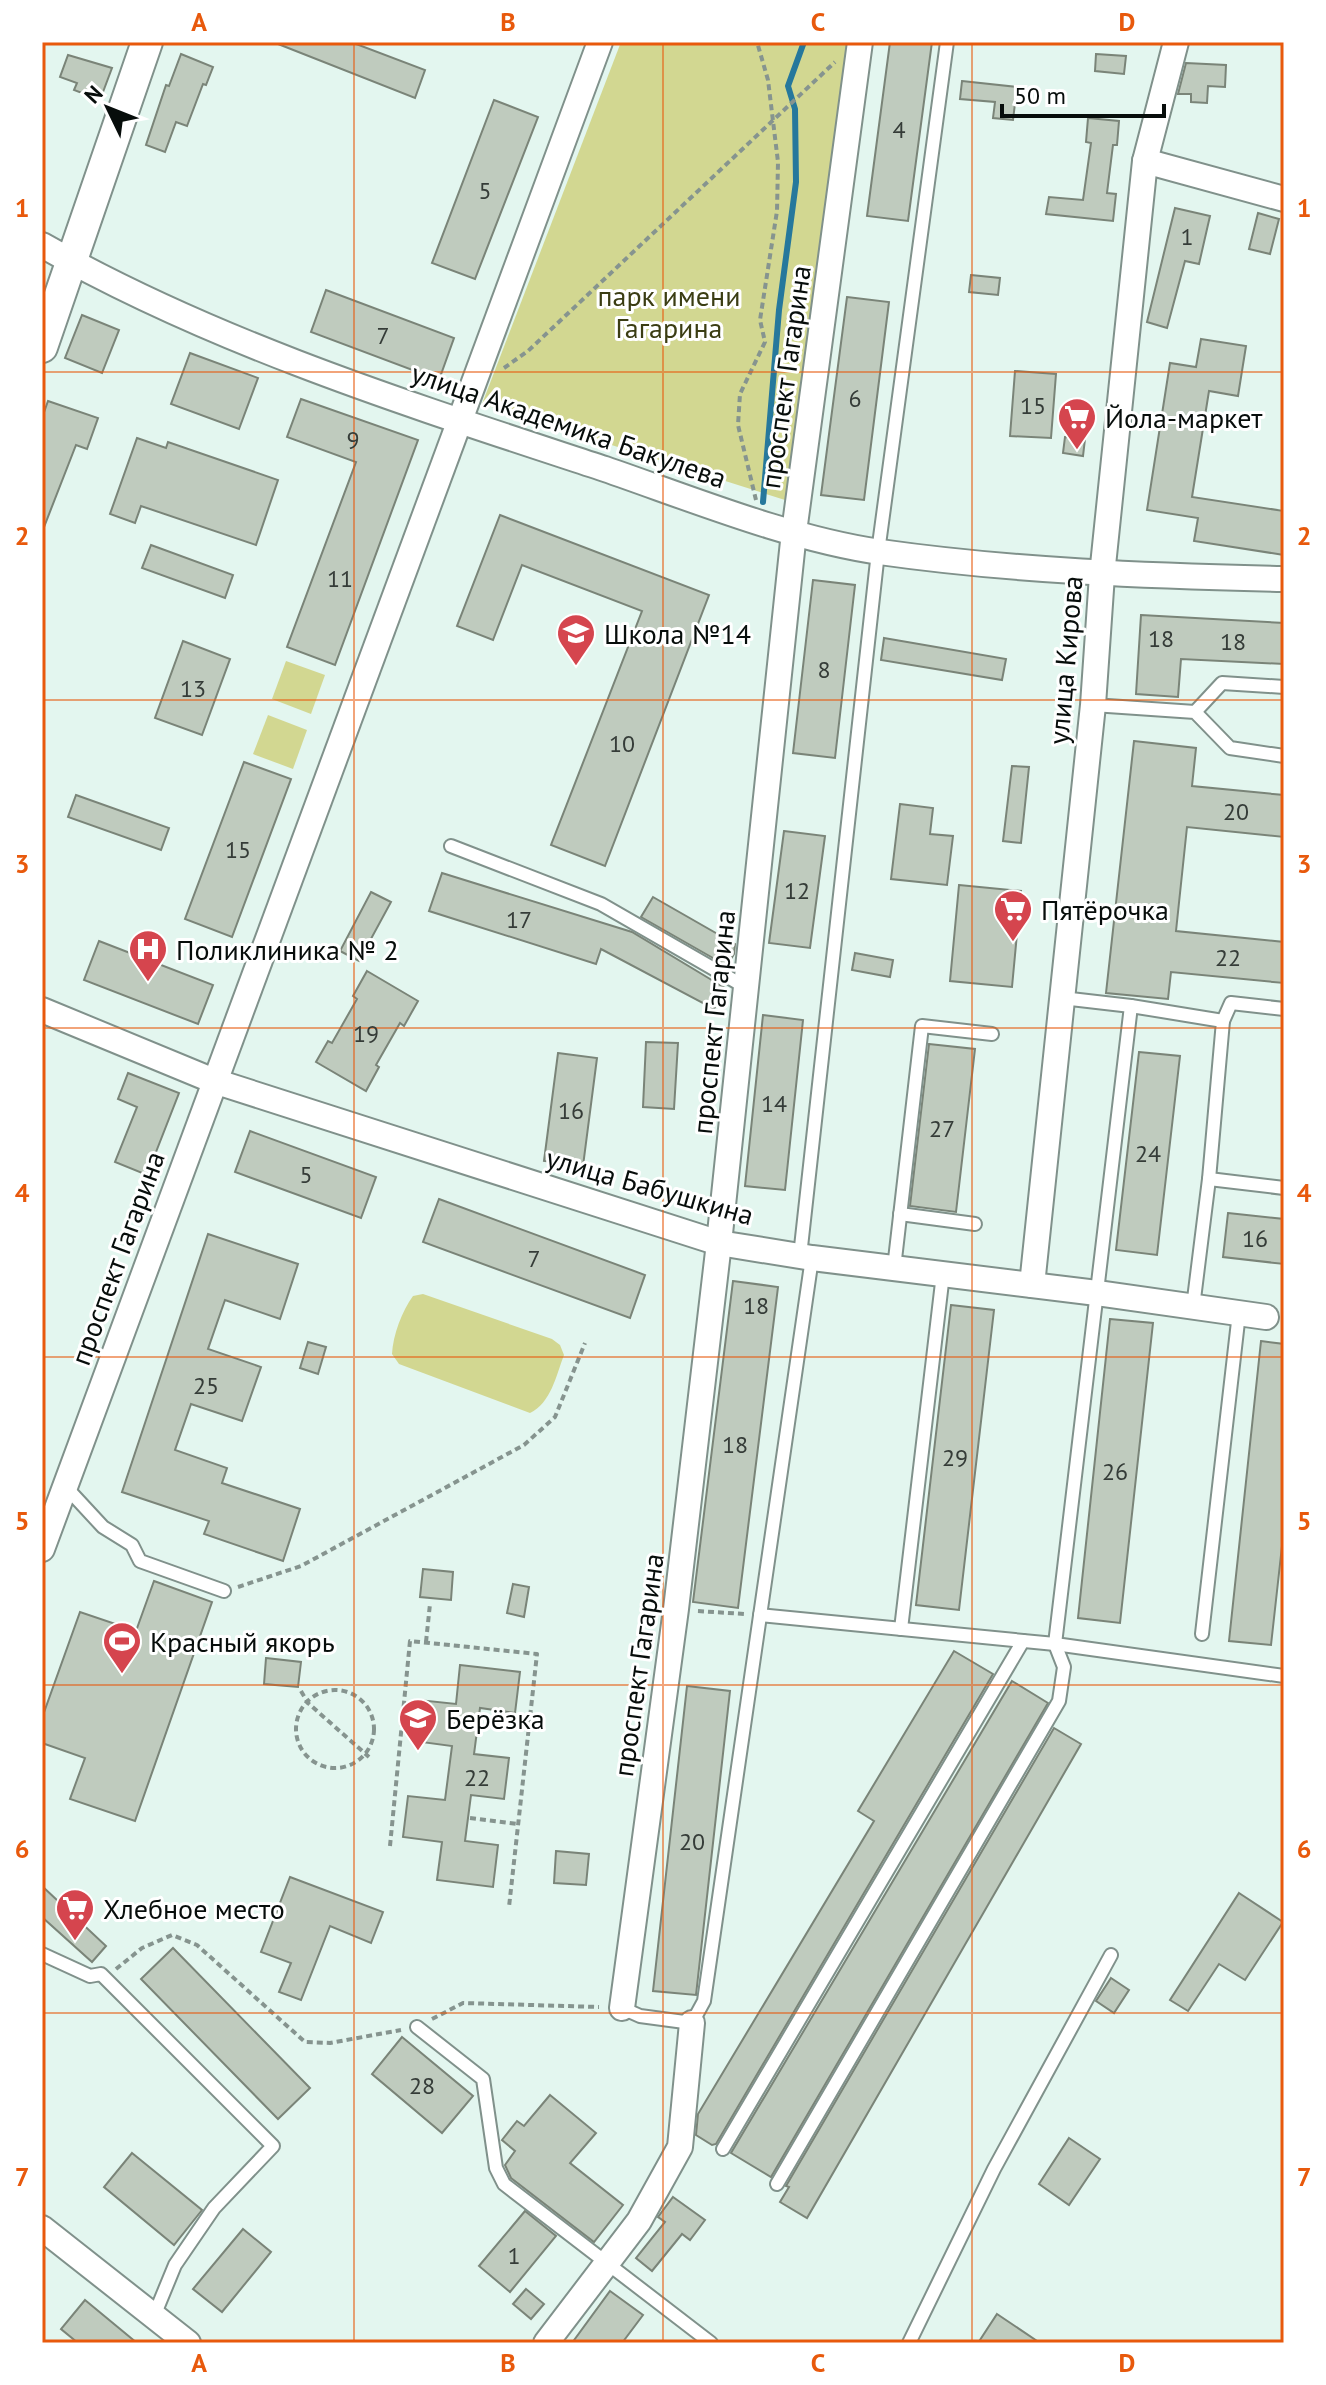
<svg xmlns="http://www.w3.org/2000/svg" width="1326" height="2385" font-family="'PT Sans',sans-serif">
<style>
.green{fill:#d2d791}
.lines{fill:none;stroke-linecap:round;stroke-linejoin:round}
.stream{stroke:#26789c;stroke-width:6}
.building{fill:#bfcbbe;stroke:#7a8478;stroke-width:2}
.service-casing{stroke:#80918b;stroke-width:16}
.minor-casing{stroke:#80918b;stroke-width:28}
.tertiary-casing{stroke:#80918b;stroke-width:34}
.path{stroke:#86948f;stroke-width:4;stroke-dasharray:6 4;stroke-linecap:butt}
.service{stroke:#fff;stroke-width:12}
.minor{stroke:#fff;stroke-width:24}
.tertiary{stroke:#fff;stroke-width:30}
.grid{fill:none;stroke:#e8590c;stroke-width:2;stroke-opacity:0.55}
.labels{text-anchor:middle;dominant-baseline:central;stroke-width:6;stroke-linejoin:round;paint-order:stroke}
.number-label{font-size:24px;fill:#353c38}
.park-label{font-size:28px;fill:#3b3d13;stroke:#fff}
.street-label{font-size:28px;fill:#070d0b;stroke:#fff}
.poi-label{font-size:28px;fill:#070d0b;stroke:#fff;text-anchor:start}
.neatline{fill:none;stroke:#e8590c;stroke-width:3}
.grid-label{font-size:26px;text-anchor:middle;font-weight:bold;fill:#e8590c}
</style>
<rect width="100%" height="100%" fill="#e3f6ef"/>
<!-- green -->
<g class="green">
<path d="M621 42H851L785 500 482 404Z"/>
<path d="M286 661 325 675 311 714 272 699Z"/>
<path d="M268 715 307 730 293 769 253 754Z"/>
<path d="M423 1294 552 1339 560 1345 564 1355C556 1376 551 1403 530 1413L399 1364 392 1354C393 1335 402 1311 413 1296Z"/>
</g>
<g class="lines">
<!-- stream -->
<path class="stream" d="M763 502 779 310 796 182 795 109 788 86 804 42"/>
</g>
<!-- building -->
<g class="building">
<path d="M273 42H351L425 70 415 98Z"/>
<path d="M890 42H932L908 221 867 216Z"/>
<path d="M181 54 213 67 206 85 203 84 187 126 176 122 165 152 146 145 166 85 169 86Z"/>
<path d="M1096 54 1126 56 1124 74 1095 71Z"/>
<path d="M68 55 112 68 100 100 74 90 77 83 60 77Z"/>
<path d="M1186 63 1226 65 1225 87 1208 86 1207 103 1191 102V94H1178Z"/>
<path d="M962 81 1017 87 1013 120 993 118 995 102 960 99Z"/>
<path d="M494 100 538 117 475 279 432 263Z"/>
<path d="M1088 118 1119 121 1117 145H1113L1107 193 1116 194 1113 221 1046 214 1049 197 1083 200 1091 143 1086 142Z"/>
<path d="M1175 208 1210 216 1199 264 1185 261 1167 328 1147 322Z"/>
<path d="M1258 213 1279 219 1270 254 1249 249Z"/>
<path d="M971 275 1000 278 998 295 969 292Z"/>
<path d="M326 290 454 338 439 380 311 332Z"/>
<path d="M847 297 889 302 864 500 821 495Z"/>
<path d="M82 315 119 330 102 373 65 358Z"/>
<path d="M1201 339 1246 346 1238 396 1209 391 1192 497 1284 511V555L1194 541 1198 518 1147 510 1170 363 1196 367Z"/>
<path d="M190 353 258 378 239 429 171 404Z"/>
<path d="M1015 371 1056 374 1051 438 1010 436Z"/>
<path d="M301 399 418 440 335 665 287 647 356 462 287 437Z"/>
<path d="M48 401 98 418 87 449 76 445 44 527 42 526V418Z"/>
<path d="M1065 437 1085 439 1083 456 1063 453Z"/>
<path d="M137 438 166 448 168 442 278 480 256 545 141 506 135 523 110 514Z"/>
<path d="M500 515 709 595 605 866 551 845 642 611 522 565 493 640 457 626Z"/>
<path d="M151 545 233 575 225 598 142 568Z"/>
<path d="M813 580 855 585 835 758 793 753Z"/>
<path d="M1141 615 1284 623V664L1181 659 1178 697 1136 694Z"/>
<path d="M884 638 1006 659 1002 680 881 660Z"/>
<path d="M183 641 230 659 202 735 155 718Z"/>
<path d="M1134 741 1196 748 1192 786 1284 795V837L1187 827 1176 931 1284 942V983L1171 972 1168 999 1106 993Z"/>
<path d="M244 762 291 779 232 937 185 919Z"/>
<path d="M1012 766 1029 767 1021 843 1003 841Z"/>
<path d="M76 795 169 828 161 850 68 817Z"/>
<path d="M900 804 933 808 930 834 953 836 947 885 891 879Z"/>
<path d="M784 831 825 836 810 948 769 943Z"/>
<path d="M442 873 632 932 725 988 714 1009 601 949 596 964 429 911Z"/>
<path d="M959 885 1021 891 1012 987 950 981Z"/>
<path d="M371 892 391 902 359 961 340 951Z"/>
<path d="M653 897 735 944 734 954 727 966 641 917Z"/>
<path d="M99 941 213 985 198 1024 84 980Z"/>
<path d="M855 953 893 960 890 977 852 970Z"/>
<path d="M367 971 418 1001 404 1026 400 1023 376 1065 379 1067 366 1091 316 1062 328 1041 332 1043 357 999 353 996Z"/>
<path d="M763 1015 803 1020 785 1190 745 1186Z"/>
<path d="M646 1042 678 1043 674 1109 643 1107Z"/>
<path d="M929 1044 975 1049 956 1212 910 1206Z"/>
<path d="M1139 1052 1180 1056 1157 1255 1116 1250Z"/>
<path d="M558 1053 597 1058 583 1166 544 1161Z"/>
<path d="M128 1073 179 1093 147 1175 115 1162 137 1107 118 1099Z"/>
<path d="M250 1131 376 1177 361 1218 235 1172Z"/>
<path d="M439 1199 645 1275 630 1318 423 1242Z"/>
<path d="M1228 1213 1284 1219V1264L1223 1257Z"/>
<path d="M208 1234 298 1264 280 1319 225 1300 208 1349 261 1367 242 1421 191 1404 175 1450 227 1468 222 1483 300 1509 283 1561 204 1534 209 1521 122 1492Z"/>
<path d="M733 1281 778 1287 738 1608 693 1602Z"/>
<path d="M951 1305 994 1310 959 1610 916 1605Z"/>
<path d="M1110 1319 1153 1323 1120 1623 1078 1618Z"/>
<path d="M1261 1341 1284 1344V1528L1271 1645 1229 1641Z"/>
<path d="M308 1342 326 1347 318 1374 300 1368Z"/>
<path d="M423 1569 453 1572 451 1600 420 1597Z"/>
<path d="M154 1581 212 1602 135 1821 70 1799 85 1758 42 1743V1718L80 1612 136 1631Z"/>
<path d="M513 1584 529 1587 524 1617 507 1613Z"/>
<path d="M954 1651 993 1674 716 2144 712 2145 696 2135 698 2114 874 1821 858 1811Z"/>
<path d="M266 1658 301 1662 298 1687 264 1684Z"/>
<path d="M460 1665 520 1672 515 1713 480 1708 474 1754 509 1758 504 1799 471 1795 465 1841 498 1845 493 1887 437 1880 442 1842 403 1837 408 1796 445 1800 452 1746 414 1741 419 1700 456 1704Z"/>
<path d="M1012 1681 1048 1703 771 2177 731 2153Z"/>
<path d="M687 1686 730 1691 696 1995 653 1991Z"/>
<path d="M1054 1728 1081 1744 807 2218 780 2202 789 2187 786 2186Z"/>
<path d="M556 1851 589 1854 586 1885 554 1883Z"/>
<path d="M290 1877 383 1912 371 1943 330 1926 301 2000 279 1992 291 1963 261 1952Z"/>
<path d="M42 1886 106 1946 92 1962 42 1917Z"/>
<path d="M1239 1893 1283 1922 1245 1980 1219 1964 1188 2011 1170 2000Z"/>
<path d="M173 1948 310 2088 278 2119 141 1979Z"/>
<path d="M1111 1978 1129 1990 1114 2013 1096 2001Z"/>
<path d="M402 2037 473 2096 442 2133 372 2074Z"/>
<path d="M550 2095 596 2133 570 2163 623 2205 594 2242 511 2178 505 2165 515 2151 502 2140 517 2121 524 2126Z"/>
<path d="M1069 2138 1100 2159 1069 2205 1039 2184Z"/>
<path d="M132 2153 202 2210 174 2245 104 2187Z"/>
<path d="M673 2197 705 2220 690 2240 682 2234 652 2271 636 2258 665 2222 658 2217Z"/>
<path d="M525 2211 556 2236 510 2292 479 2266Z"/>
<path d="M243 2229 271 2252 222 2312 193 2289Z"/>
<path d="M526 2289 544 2304 531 2319 513 2304Z"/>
<path d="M610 2291 643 2315 622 2343H572Z"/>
<path d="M85 2300 137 2343H78L61 2329Z"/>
<path d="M997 2314 1040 2343H978Z"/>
</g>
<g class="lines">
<!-- service casing -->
<g class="service-casing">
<g id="service">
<path d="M1093 705 1195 712 1230 748 1284 756"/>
<path d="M1195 712 1222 683 1284 687"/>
<path d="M451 846 601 904 747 988"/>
<path d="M1062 998 1131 1006 1223 1021 1209 1179 1193 1307"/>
<path d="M1223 1021 1231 1003 1284 1009"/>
<path d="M1209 1179 1284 1188"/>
<path d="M900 1214 975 1224"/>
<path d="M800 1256 878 552 947 42"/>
<path d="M894 1268 922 1026 992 1034"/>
<path d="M65 1486 103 1527 132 1545 140 1561 224 1591"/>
<path d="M760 1615 1055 1644 1284 1676"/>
<path d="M901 1629 943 1274"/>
<path d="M1202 1634 1239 1313"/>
<path d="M42 1954 90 1976 101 1974 273 2146 214 2208 175 2265 154 2316"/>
<path d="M622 2008 640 2016 692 2023 704 2001 812 1258"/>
<path d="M417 2027 483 2079 496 2168 504 2184 711 2343"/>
<path d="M723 2149 1023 1641"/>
<path d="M777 2184 1059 1701 1064 1667 1055 1644 1131 1006"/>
<path d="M909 2343 994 2169 1111 1955"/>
</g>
</g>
<!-- minor casing -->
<g class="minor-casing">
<g id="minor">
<path d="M1145 161 1284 199"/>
<path d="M42 245C218 345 414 406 605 469 692 499 790 539 880 552 1014 571 1149 576 1284 579"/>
<path d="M42 1010 214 1081 719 1243 812 1258 1097 1293 1266 1317"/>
<path d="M1032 1285 1093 705 1102 575 1145 161 1176 42"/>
<path d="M42 1549 600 42"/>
<path d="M622 2008 676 1609 719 1243 794 532 860 42"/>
<path d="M42 2228 188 2343"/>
<path d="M546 2343 639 2221 680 2147 692 2023"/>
</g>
</g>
<!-- tertiary casing -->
<g class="tertiary-casing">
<path id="tertiary" d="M42 347 147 42"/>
</g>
<!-- path -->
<g class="path">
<path d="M504 368 528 351 835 62"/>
<path d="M756 500 738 425 740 394 765 342 760 320 777 211 778 162 768 80 757 42"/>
<path d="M238 1587 301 1566 524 1445 555 1417 585 1343"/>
<path d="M698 1611 745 1614"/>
<path d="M426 1642 430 1604"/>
<circle cx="335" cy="1729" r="39"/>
<path d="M301 1691 308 1703 369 1757"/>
<path d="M470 1818 518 1824"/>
<path d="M390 1846 410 1641 537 1654 509 1907"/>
<path d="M116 1969 142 1948 172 1935 197 1945 305 2042 330 2043 401 2030"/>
<path d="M432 2019 463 2003 599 2007"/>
</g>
<!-- service -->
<use href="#service" class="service"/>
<!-- minor -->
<use href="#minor" class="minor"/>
<!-- tertiary -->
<use href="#tertiary" class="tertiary"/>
</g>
<!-- grid -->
<path class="grid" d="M354 42V2343M663 42V2343M972 42V2343M42 372H1284M42 700H1284M42 1028H1284M42 1357H1284M42 1685H1284M42 2013H1284"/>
<!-- icons -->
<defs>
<g id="supermarket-pin" transform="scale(2)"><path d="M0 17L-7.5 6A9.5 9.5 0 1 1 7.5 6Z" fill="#d5454e" stroke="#fff"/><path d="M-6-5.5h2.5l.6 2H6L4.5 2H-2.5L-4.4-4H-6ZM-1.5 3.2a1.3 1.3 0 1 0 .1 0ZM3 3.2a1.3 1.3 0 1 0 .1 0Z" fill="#fff"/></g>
<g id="school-pin" transform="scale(2)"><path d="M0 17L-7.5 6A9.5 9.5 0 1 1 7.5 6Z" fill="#d5454e" stroke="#fff"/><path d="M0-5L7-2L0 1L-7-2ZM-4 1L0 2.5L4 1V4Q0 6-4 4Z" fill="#fff"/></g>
<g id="hospital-pin" transform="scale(2)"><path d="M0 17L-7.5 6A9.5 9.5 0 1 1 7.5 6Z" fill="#d5454e" stroke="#fff"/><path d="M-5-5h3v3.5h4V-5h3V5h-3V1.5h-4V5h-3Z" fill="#fff"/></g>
<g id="stadium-pin" transform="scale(2)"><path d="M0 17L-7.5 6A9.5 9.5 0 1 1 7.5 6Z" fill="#d5454e" stroke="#fff"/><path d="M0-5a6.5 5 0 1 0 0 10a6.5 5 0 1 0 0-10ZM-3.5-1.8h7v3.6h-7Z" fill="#fff"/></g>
</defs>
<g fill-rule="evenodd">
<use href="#supermarket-pin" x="1077" y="417"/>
<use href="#school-pin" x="576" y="633"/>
<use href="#supermarket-pin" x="1013" y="909"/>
<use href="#hospital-pin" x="148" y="949"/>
<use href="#stadium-pin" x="122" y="1641"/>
<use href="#school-pin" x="418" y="1718"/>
<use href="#supermarket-pin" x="75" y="1908"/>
</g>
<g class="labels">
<!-- number labels -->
<g class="number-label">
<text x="899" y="129">4</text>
<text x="485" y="190">5</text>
<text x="1187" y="236">1</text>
<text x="383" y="335">7</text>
<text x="855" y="398">6</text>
<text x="1033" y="405">15</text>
<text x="353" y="439">9</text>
<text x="340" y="578">11</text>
<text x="1161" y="638">18</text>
<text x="1233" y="641">18</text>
<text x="824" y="669">8</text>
<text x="193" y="688">13</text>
<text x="622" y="743">10</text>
<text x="1236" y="811">20</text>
<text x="238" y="849">15</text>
<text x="797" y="890">12</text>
<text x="519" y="919">17</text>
<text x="1228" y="957">22</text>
<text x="366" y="1033">19</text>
<text x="774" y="1103">14</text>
<text x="571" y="1110">16</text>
<text x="942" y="1128">27</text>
<text x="1148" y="1153">24</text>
<text x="306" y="1174">5</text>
<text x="1255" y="1238">16</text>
<text x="534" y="1258">7</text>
<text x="756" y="1305">18</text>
<text x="206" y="1385">25</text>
<text x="735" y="1444">18</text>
<text x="955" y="1457">29</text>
<text x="1115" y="1471">26</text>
<text x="477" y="1777">22</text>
<text x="692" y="1841">20</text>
<text x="422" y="2085">28</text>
<text x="514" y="2255">1</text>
</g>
<!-- park labels -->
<g class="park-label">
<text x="669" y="295">парк имени<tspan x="669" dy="32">Гагарина</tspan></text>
</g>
<!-- street labels -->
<g class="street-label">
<text transform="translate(785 377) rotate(-82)">проспект Гагарина</text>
<text transform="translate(569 425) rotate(19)">улица Академика Бакулева</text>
<text transform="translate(1065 660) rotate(-85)">улица Кирова</text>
<text transform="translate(713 1022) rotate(-84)">проспект Гагарина</text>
<text transform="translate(650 1186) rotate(16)">улица Бабушкина</text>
<text transform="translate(117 1258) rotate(-70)">проспект Гагарина</text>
<text transform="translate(638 1665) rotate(-82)">проспект Гагарина</text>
</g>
<!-- poi labels -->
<g class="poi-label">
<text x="1105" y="417">Йола-маркет</text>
<text x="604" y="633">Школа №14</text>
<text x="1041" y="909">Пятёрочка</text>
<text x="176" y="949">Поликлиника № 2</text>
<text x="150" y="1641">Красный якорь</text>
<text x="446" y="1718">Берёзка</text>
<text x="103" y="1908">Хлебное место</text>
</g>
</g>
<!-- border -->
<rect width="1326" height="2385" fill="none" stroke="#ffffff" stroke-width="88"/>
<!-- north arrow -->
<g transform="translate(108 108) rotate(313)" stroke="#ffffff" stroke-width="6" paint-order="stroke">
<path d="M0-6L14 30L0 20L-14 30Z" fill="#070d0b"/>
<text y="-12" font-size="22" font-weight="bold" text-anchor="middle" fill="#070d0b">N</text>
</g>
<!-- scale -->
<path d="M1002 104v12h162v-12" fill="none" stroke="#070d0b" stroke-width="4"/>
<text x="1014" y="104" font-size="24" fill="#070d0b" stroke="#ffffff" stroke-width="6" paint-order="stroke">50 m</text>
<rect x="44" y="44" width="1238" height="2297" class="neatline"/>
<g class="grid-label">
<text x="199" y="31">A</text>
<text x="508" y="31">B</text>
<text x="818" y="31">C</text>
<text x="1127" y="31">D</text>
<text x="22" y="217">1</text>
<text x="1304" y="217">1</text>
<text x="22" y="545">2</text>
<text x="1304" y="545">2</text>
<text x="22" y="873">3</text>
<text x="1304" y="873">3</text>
<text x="22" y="1202">4</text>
<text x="1304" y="1202">4</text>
<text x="22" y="1530">5</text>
<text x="1304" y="1530">5</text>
<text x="22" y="1858">6</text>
<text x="1304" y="1858">6</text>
<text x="22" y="2186">7</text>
<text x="1304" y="2186">7</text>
<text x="199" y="2372">A</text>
<text x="508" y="2372">B</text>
<text x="818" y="2372">C</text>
<text x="1127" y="2372">D</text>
</g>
</svg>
